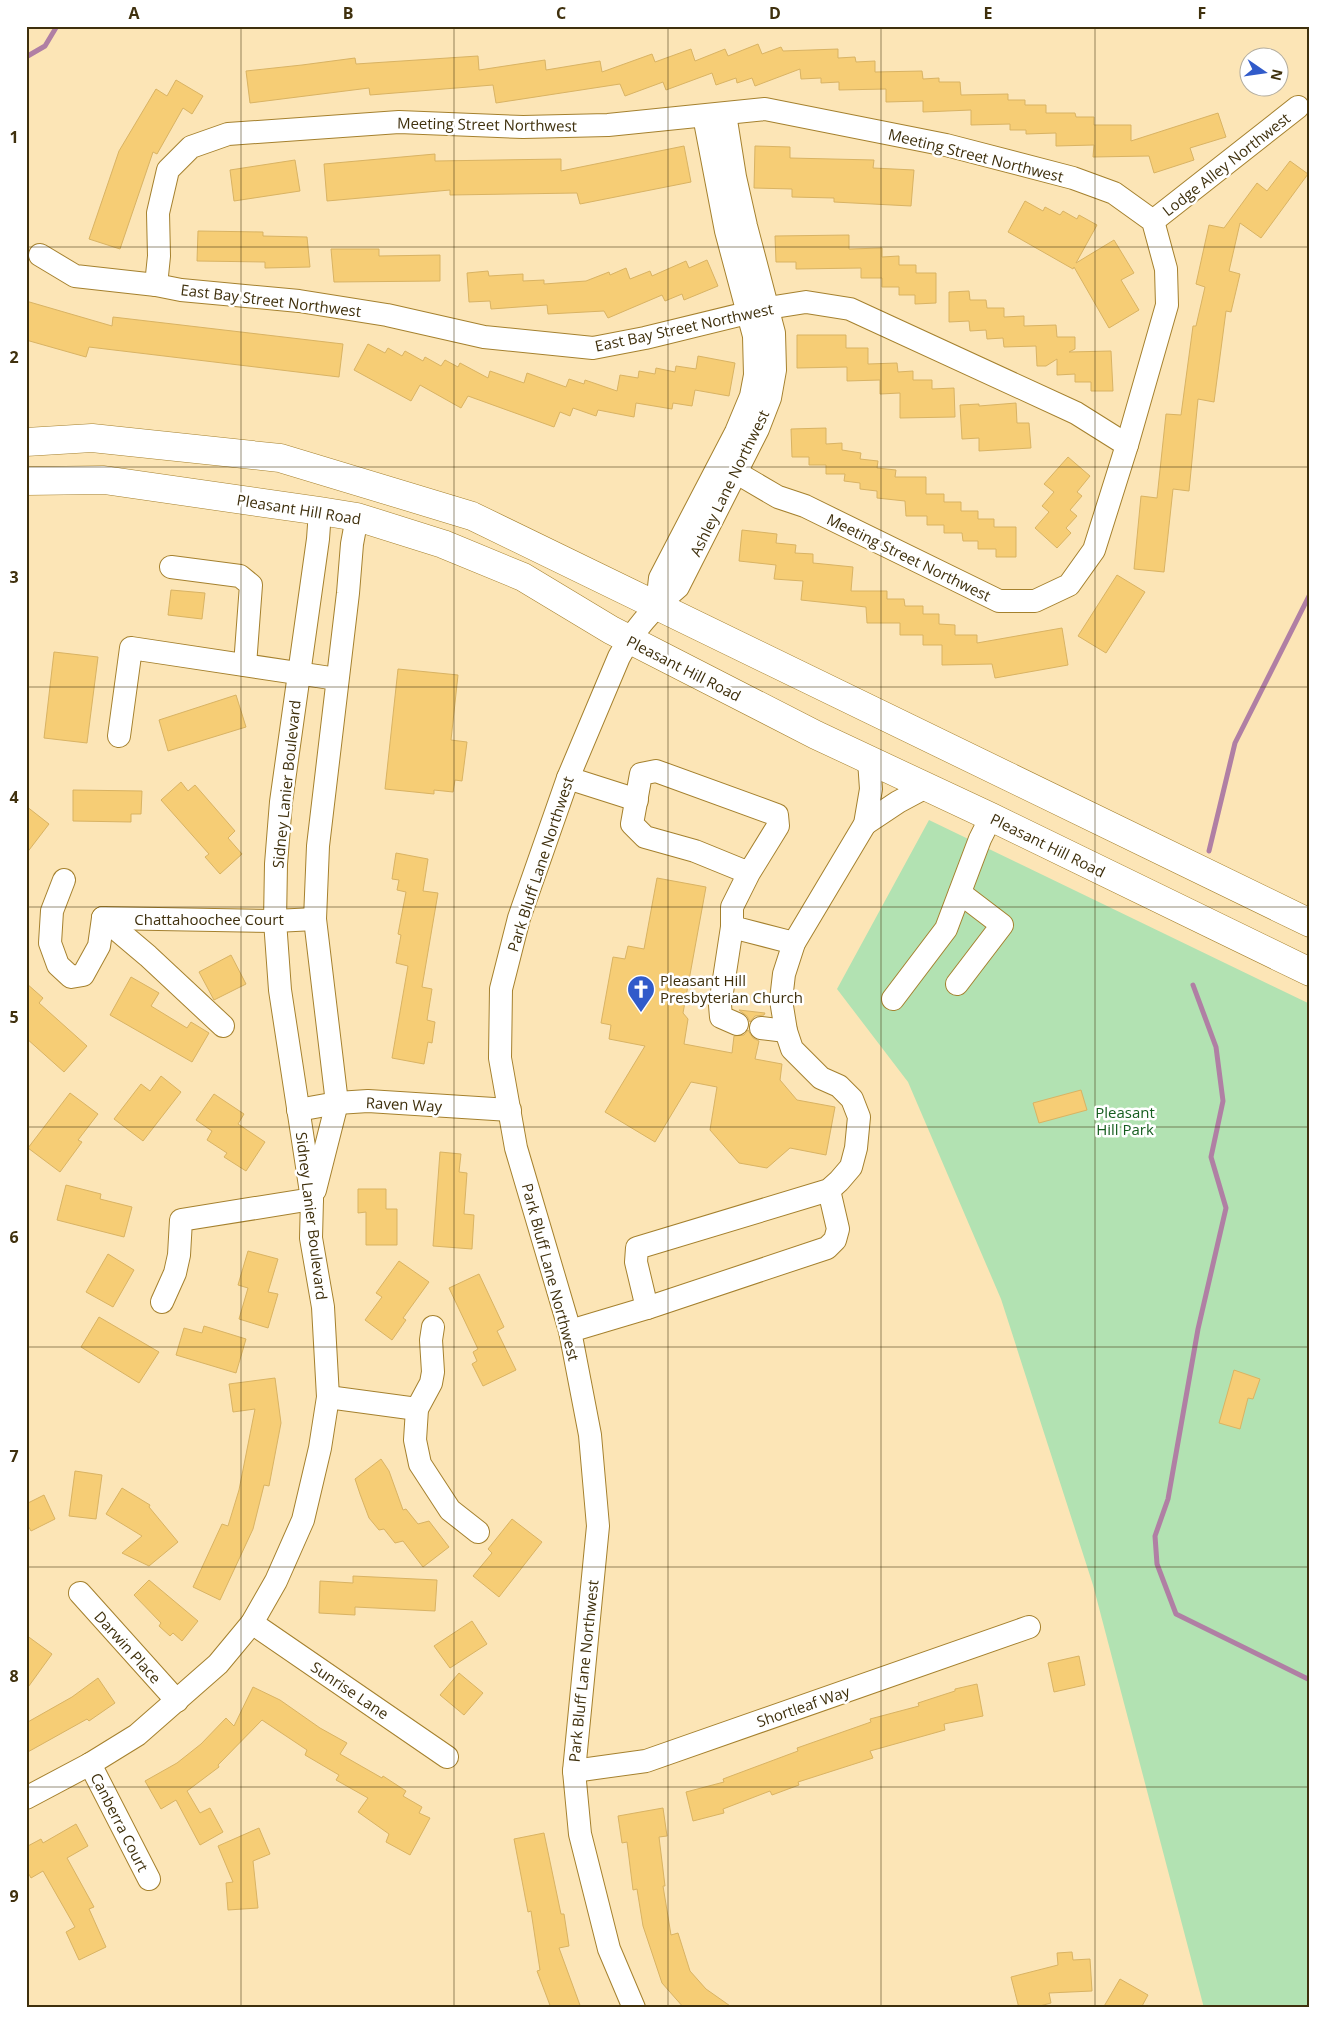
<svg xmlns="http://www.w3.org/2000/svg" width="1336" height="2034" font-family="'Open Sans',sans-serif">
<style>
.green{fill:#b2e2b2}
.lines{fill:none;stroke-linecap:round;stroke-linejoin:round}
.stream{stroke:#b07fa4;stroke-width:5}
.building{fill:#f6cd75;stroke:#d9b363}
.minor-casing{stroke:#a5812e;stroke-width:24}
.highway-casing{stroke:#a5812e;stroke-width:29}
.minor{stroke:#fff;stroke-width:22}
.highway{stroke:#fff;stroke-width:28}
.grid{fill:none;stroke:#3f300d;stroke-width:1;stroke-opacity:0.55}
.labels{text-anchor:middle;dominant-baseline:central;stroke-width:5;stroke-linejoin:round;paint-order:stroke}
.street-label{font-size:15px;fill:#3f300d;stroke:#fff}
.poi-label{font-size:15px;fill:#3f300d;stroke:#fff;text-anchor:start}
.park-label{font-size:15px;fill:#155d1e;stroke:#fff}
.neatline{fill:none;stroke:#3f300d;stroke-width:2}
.grid-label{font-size:16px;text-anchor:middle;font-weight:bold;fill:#3f300d}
</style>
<rect width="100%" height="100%" fill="#fce5b6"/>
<!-- green -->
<path class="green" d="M929 820 1310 1004V2008H1204L1093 1585 1001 1299 908 1082 837 989Z"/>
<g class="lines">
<!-- stream -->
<g class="stream">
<path d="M26 57 45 46 57 26"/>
<path d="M1209 851 1235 743 1310 594"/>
<path d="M1193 985 1216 1047 1223 1101 1211 1157 1226 1208 1198 1329 1168 1499 1155 1536 1157 1564 1176 1614 1310 1680"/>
</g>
</g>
<!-- building -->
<g class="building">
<path d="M758 44 762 54 781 47 783 51 838 49V58L855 57 856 62 875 61V72L922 71 923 79 939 78V82H960L961 95 1008 94V100H1025V105H1046V113H1075L1076 117H1094V125H1131V141L1218 113 1226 137 1190 148 1194 160 1154 173 1149 156 1093 157 1094 145 1056 146V133L1026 134V130H1010V124L971 125V110L923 112V101L886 102V89L839 90V82L821 83V78L801 79 800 69 755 86 752 78 737 83 736 78 716 85 712 73 666 90 663 82 625 96 620 84 496 103 493 85 370 95 369 88 250 103 246 71 302 65 355 58 356 64 478 56 479 70 545 60 546 70 600 61 602 72 652 54 655 62 691 49 695 61 725 49 728 56Z"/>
<path d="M176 80 203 96 192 114 183 108 157 154 153 152 120 249 89 239 119 151 156 89 167 96Z"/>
<path d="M684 146 691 182 580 204 577 193 450 195V190L327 201 324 164 435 154V161L561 159V171Z"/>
<path d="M755 146 790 147V158L874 160 873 168 914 170 911 206 834 202V198L792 197V189L754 188Z"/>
<path d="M295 160 300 191 234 201 230 170Z"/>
<path d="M1290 161 1308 174 1261 238 1240 223 1229 271 1240 274 1231 312 1226 311 1214 402 1198 399 1189 491 1173 489 1164 572 1134 569 1141 496 1157 498 1166 414 1181 415 1193 326H1196L1205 287 1196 284 1209 225 1224 228 1257 183 1267 191Z"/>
<path d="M1025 201 1043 211 1045 207 1060 215 1063 211 1077 219 1079 215 1097 225 1076 263 1114 240 1134 273 1121 280 1139 310 1109 328 1074 267 1073 269 1008 232Z"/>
<path d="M198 231 263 232V236L307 237 310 267 265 268V262L197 261Z"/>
<path d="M849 235V249L882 248V257L899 256V265H916V273H936V303L915 304V295H899V287H882V278H861V268L796 269V262H776L775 236Z"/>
<path d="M331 249H379V256L440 255V281L334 282Z"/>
<path d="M707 260 718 286 684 300 682 294 665 301 662 295 608 318 604 311 548 314 547 305 491 309 490 301 469 302 467 273 488 271 489 276 523 274V281L544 280V284L586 281 609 272 610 275 626 268 630 279 650 271 652 276 686 261 689 268Z"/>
<path d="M969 291 970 300H986L987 308H1004V317L1024 316V326L1056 325 1057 337H1075V349L1069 352 1111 351 1113 391H1091V382H1075V374L1057 375V359L1046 366H1037L1036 346 1004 347 1003 338 987 339 986 330 970 331 969 321 949 322V292Z"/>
<path d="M26 301 112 326 113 317 343 344 339 377 89 347 86 357 26 340Z"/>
<path d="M797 335H846V348H868V364L897 363 898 372 913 371V380H932V389L954 388 955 417 900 418V393L880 394V380L847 381V367L797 368Z"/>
<path d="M368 344 385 353 388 348 402 356 405 351 423 361 425 357 441 366 445 360 458 367 460 363 488 378 490 371 524 383 527 373 566 387 569 379 584 384 585 380 617 391 620 375 638 378 639 371 655 374 656 368 675 372 676 366 696 369 698 356 735 363 729 396 695 390 692 406 673 403 672 409 636 403 634 417 598 410 596 416 573 408 570 416 560 412 554 427 468 396 461 408 420 385 411 401 354 370Z"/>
<path d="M1016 403 1017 423H1029L1031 448 979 451V438L962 439 960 405 979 404V406Z"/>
<path d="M826 428V444L842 443V450L861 453 860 459 878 461 877 468 896 470 895 477H926V494H944V502H961V511H978V519H994V527H1016V557H996V549H978V541H963L962 533H944V525H927V516H906L905 501 877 498V491L860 489V483L844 481 845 474H826V465H809V457H792L791 429Z"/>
<path d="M1068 457 1090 476 1077 492 1082 496 1070 510 1077 516 1066 528 1071 533 1057 548 1035 528 1049 512 1042 506 1054 492 1044 484Z"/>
<path d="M742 530 777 534 776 543 796 545 795 553 813 554V563L853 567 851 591H887V599H904L905 606H923V614H939V624L955 625V635H977V643L1062 628 1068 665 995 678 992 664 942 665V645H923V635H900V623H867L866 607 801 600 803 581 774 579 776 565 739 561Z"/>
<path d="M1117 575 1145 592 1106 653 1078 636Z"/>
<path d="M171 590 205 593 202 619 168 615Z"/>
<path d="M54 652 98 657 87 743 44 738Z"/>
<path d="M398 669 458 675 451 740 467 742 462 781 455 780 453 792 434 790V794L385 789Z"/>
<path d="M236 695 246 727 168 751 159 720Z"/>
<path d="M181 782 188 791 195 785 235 831 228 838 242 854 220 874 205 857 209 854 161 800Z"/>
<path d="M73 790 142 791 141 814H131V822L73 821Z"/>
<path d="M26 806 49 824 26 854Z"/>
<path d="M396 853 428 859 423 891 438 893 422 987 432 989 427 1020 435 1022 432 1043 428 1042 424 1064 392 1058 408 966 396 963 401 935 398 934 406 892 397 890 399 880 392 879Z"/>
<path d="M657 878 706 887 683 1013 688 1019 684 1044 732 1053 734 1036 744 1035 748 1030 753 1038 759 1041 755 1059 782 1064 780 1080 797 1100 835 1107 826 1155 790 1148 767 1168 739 1163 710 1130 717 1087 691 1082 655 1142 605 1112 645 1046 609 1039 611 1025 601 1023 613 957 625 959 628 946 644 949Z"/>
<path d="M231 955 246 984 214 1000 199 972Z"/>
<path d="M131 977 159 993 151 1006 187 1028 191 1022 209 1033 192 1062 110 1015Z"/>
<path d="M26 983 43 998 39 1003 87 1046 64 1072 26 1038Z"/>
<path d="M739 1010 765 1013 764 1015 755 1016 750 1022 747 1016Z"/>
<path d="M161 1076 181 1092 143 1141 114 1119 141 1084 150 1091Z"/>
<path d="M1081 1090 1087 1110 1039 1123 1033 1103Z"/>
<path d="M70 1093 98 1114 78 1140 82 1142 60 1172 28 1148Z"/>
<path d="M214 1094 244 1114 238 1124 265 1142 246 1171 224 1157 227 1153 207 1140 212 1131 196 1120Z"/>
<path d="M440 1152 461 1154 459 1172 467 1173 464 1214 474 1215 472 1249 433 1246Z"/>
<path d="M66 1185 101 1194 100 1199 132 1207 124 1237 57 1220Z"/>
<path d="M358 1189H386V1209H397V1245H366V1212L358 1213Z"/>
<path d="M248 1251 278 1259 268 1292 278 1294 268 1328 239 1319 248 1288 238 1285Z"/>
<path d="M108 1254 134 1270 113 1307 86 1292Z"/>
<path d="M399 1261 429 1282 403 1318 406 1320 392 1340 365 1320 382 1297 376 1293Z"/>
<path d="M479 1274 504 1327 497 1331 516 1370 483 1386 472 1364 477 1361 473 1352 478 1349 449 1288Z"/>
<path d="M99 1317 159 1352 139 1383 81 1347Z"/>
<path d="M204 1326 246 1339 236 1373 176 1355 184 1328 202 1333Z"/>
<path d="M1234 1370 1260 1379 1253 1399 1248 1398 1240 1429 1219 1423Z"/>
<path d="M275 1378 281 1423 269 1486 264 1485 253 1529 220 1600 193 1587 222 1524 228 1526 239 1490 255 1409 233 1412 229 1384Z"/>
<path d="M381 1459 389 1471 403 1510 406 1509 418 1524 429 1521 449 1547 423 1567 403 1541 395 1543 384 1529 379 1530 369 1518 360 1494 355 1479Z"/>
<path d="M75 1471 102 1475 96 1519 69 1516Z"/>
<path d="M122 1488 150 1505 149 1507 178 1542 149 1566 122 1553 142 1536 106 1514Z"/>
<path d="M44 1495 55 1519 31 1531 26 1522V1504Z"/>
<path d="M512 1519 542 1542 499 1597 473 1576 492 1553 488 1549Z"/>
<path d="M353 1576 437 1580 435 1611 355 1607V1615L319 1613 320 1581 353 1583Z"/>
<path d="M149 1580 198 1621 182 1641 173 1633 170 1636 159 1626 161 1623 134 1595Z"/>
<path d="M472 1621 487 1644 450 1668 434 1646Z"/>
<path d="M26 1635 52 1654 26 1690Z"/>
<path d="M1079 1656 1085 1685 1054 1692 1048 1663Z"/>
<path d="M459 1673 483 1693 464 1715 440 1695Z"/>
<path d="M98 1678 115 1703 89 1721 87 1719 26 1753V1723L72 1697Z"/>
<path d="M977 1684 983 1716 944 1724 945 1730 870 1751 873 1758 798 1782 799 1785 772 1795 770 1791 723 1809 724 1813 693 1821 686 1792 724 1782 723 1779 798 1751 797 1748 871 1722 870 1719 919 1706 918 1703 955 1691V1689Z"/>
<path d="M253 1687 280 1700 320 1728 347 1743 340 1754 382 1778 383 1776 406 1791 403 1796 422 1807 419 1813 430 1818 410 1855 386 1842 389 1834 358 1812 368 1798 336 1780 339 1775 305 1755 307 1750 262 1720 218 1765 219 1767 187 1791 200 1813 210 1808 223 1832 200 1845 176 1800 161 1809 145 1781 177 1763 201 1744 226 1718 234 1726Z"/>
<path d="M663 1808 667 1836 659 1837 665 1886H663L671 1935 678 1933 690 1971 706 1989 733 2008H684L662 1983 643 1926 637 1889 633 1890 627 1842 622 1843 618 1816Z"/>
<path d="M76 1824 88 1846 67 1858 94 1907 89 1909 106 1947 79 1960 66 1932 75 1927 43 1871 31 1878 26 1869V1847L41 1839 43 1843Z"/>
<path d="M259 1828 270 1854 253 1861 258 1908 228 1910 226 1883 233 1882 218 1846Z"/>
<path d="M544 1833 561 1914H564L569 1946 559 1948 581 2008H551L537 1971 540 1970 531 1911 528 1912 514 1839Z"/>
<path d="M1072 1952 1073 1960 1090 1959 1092 1991 1049 1993 1051 2003 1032 2008H1019L1011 1977 1058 1965 1057 1953Z"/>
<path d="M1120 1979 1148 1995 1141 2008H1103Z"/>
</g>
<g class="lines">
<!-- minor casing -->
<g class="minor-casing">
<g id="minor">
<path d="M1153 221 1298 107"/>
<path d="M40 255 75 276 156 285 181 290 299 301 387 315 484 337 593 348 645 338 768 308 806 302 850 309 1076 413 1127 445"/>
<path d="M156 285 159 256 158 213 168 170 191 147 228 134 399 122 523 127 608 125 765 109 946 145 1073 178 1114 193 1153 221 1166 269 1167 305 1127 445 1094 550 1069 585 1035 601H999L805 506 778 497 737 473"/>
<path d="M171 567 240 576 251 585 245 665"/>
<path d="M657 605 660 578 736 432 751 396 755 375 754 336 726 231 704 116"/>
<path d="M119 736 131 648 337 679"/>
<path d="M568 778 637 800"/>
<path d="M865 824 898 802 926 787"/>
<path d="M749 873 695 851 645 837 632 824 641 774 656 771 777 815 778 826 749 873 732 907V927L794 943"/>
<path d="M64 880 52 911 50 943 58 965 71 977 83 975 99 946 103 918"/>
<path d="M103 918 275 921 315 919"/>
<path d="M103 918 148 956 223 1026"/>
<path d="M732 927 720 1005 721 1017 737 1024"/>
<path d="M957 984 1002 925 960 893"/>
<path d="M893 999 946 929 980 839 991 817"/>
<path d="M761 1028 786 1031"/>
<path d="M298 1110 337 1103 368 1101 510 1110"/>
<path d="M315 1190 337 1103 315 919 318 846 348 593 352 544 357 517"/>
<path d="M162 1302 175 1273 179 1255 181 1220 312 1199"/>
<path d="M647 1308 827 1248 835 1240 838 1229 829 1190"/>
<path d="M433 1327 431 1340 433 1372 431 1383 417 1409 415 1440 420 1464 450 1510 478 1532"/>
<path d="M570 1331 647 1308 636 1262 637 1248 829 1190 839 1181 851 1167 856 1148 859 1117 852 1099 839 1086 821 1078 792 1049 786 1031 781 1000 784 974 794 943 865 824 871 789 869 760"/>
<path d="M328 1397 417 1409"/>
<path d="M80 1593 177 1701"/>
<path d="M252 1623 447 1757"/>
<path d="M90 1764 149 1879"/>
<path d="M574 1771 646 1761 1029 1627"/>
<path d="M26 1798 90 1764 137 1735 218 1664 252 1623 276 1581 303 1520 320 1448 328 1397 323 1307 311 1238 312 1199 280 990 275 921 276 864 281 802 318 539 320 511"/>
<path d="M634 2008 609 1949 580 1834 574 1771 598 1526 590 1435 570 1331 516 1148 500 1058 501 989 519 918 568 778 619 657C634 629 654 607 678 587L758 429 770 398 775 370 774 333 746 226 735 177 725 114"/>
</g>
</g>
<!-- highway casing -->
<g class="highway-casing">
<g id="highway">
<path d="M26 442 92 438 280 458 472 516 1310 923"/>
<path d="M26 481 104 480 320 511 357 517 443 544 523 577 611 630 816 735 991 817 1310 972"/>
</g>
</g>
<!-- minor -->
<use href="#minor" class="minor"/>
<!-- highway -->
<use href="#highway" class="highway"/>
</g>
<!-- grid -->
<path class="grid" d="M241 26V2008M454 26V2008M668 26V2008M881 26V2008M1095 26V2008M26 247H1310M26 467H1310M26 687H1310M26 907H1310M26 1127H1310M26 1347H1310M26 1567H1310M26 1787H1310"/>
<!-- icons -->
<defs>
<g id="church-pin" transform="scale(1.4375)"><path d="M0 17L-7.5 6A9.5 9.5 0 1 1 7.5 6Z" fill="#315bca" stroke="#fff"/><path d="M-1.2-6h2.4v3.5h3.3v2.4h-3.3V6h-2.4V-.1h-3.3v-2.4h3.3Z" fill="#fff"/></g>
</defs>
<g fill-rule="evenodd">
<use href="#church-pin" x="641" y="989"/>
</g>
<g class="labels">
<!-- street labels -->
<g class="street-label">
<text transform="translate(487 124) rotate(1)">Meeting Street Northwest</text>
<text transform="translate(976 155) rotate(14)">Meeting Street Northwest</text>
<text transform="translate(1226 164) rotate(-38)">Lodge Alley Northwest</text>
<text transform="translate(271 300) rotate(7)">East Bay Street Northwest</text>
<text transform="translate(684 327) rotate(-12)">East Bay Street Northwest</text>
<text transform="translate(729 483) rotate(-64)">Ashley Lane Northwest</text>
<text transform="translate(299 509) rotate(9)">Pleasant Hill Road</text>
<text transform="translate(909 557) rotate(26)">Meeting Street Northwest</text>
<text transform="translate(684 668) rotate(27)">Pleasant Hill Road</text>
<text transform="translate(286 784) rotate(-84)">Sidney Lanier Boulevard</text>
<text transform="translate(1048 845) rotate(26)">Pleasant Hill Road</text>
<text transform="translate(540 864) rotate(-72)">Park Bluff Lane Northwest</text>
<text x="209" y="919">Chattahoochee Court</text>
<text transform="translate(404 1104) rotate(3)">Raven Way</text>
<text transform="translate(312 1216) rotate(83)">Sidney Lanier Boulevard</text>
<text transform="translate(551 1272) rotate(75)">Park Bluff Lane Northwest</text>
<text transform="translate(128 1647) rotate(48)">Darwin Place</text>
<text transform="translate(583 1671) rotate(-84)">Park Bluff Lane Northwest</text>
<text transform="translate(350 1690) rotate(34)">Sunrise Lane</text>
<text transform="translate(803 1706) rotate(-19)">Shortleaf Way</text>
<text transform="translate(120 1822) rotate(63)">Canberra Court</text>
</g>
<!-- poi labels -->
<g class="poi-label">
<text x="660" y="980">Pleasant Hill<tspan x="660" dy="17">Presbyterian Church</tspan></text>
</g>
<!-- park labels -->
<g class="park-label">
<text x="1125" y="1112">Pleasant<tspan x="1125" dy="17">Hill Park</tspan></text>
</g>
</g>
<!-- border -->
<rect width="1336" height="2034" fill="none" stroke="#ffffff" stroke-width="55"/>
<!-- north arrow -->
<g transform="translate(1264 72) rotate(103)"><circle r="24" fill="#ffffff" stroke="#b2ac9e"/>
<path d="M0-4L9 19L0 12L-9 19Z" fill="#315bca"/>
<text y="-8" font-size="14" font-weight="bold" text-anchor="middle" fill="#3f300d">N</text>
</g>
<rect x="28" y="28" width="1280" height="1978" class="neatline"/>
<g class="grid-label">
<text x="134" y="19">A</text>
<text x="348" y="19">B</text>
<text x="561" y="19">C</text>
<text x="775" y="19">D</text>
<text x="988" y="19">E</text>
<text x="1202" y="19">F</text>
<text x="14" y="143">1</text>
<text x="14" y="363">2</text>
<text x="14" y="583">3</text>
<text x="14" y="803">4</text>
<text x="14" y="1023">5</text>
<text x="14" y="1243">6</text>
<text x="14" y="1462">7</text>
<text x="14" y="1682">8</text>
<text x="14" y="1902">9</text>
</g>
</svg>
